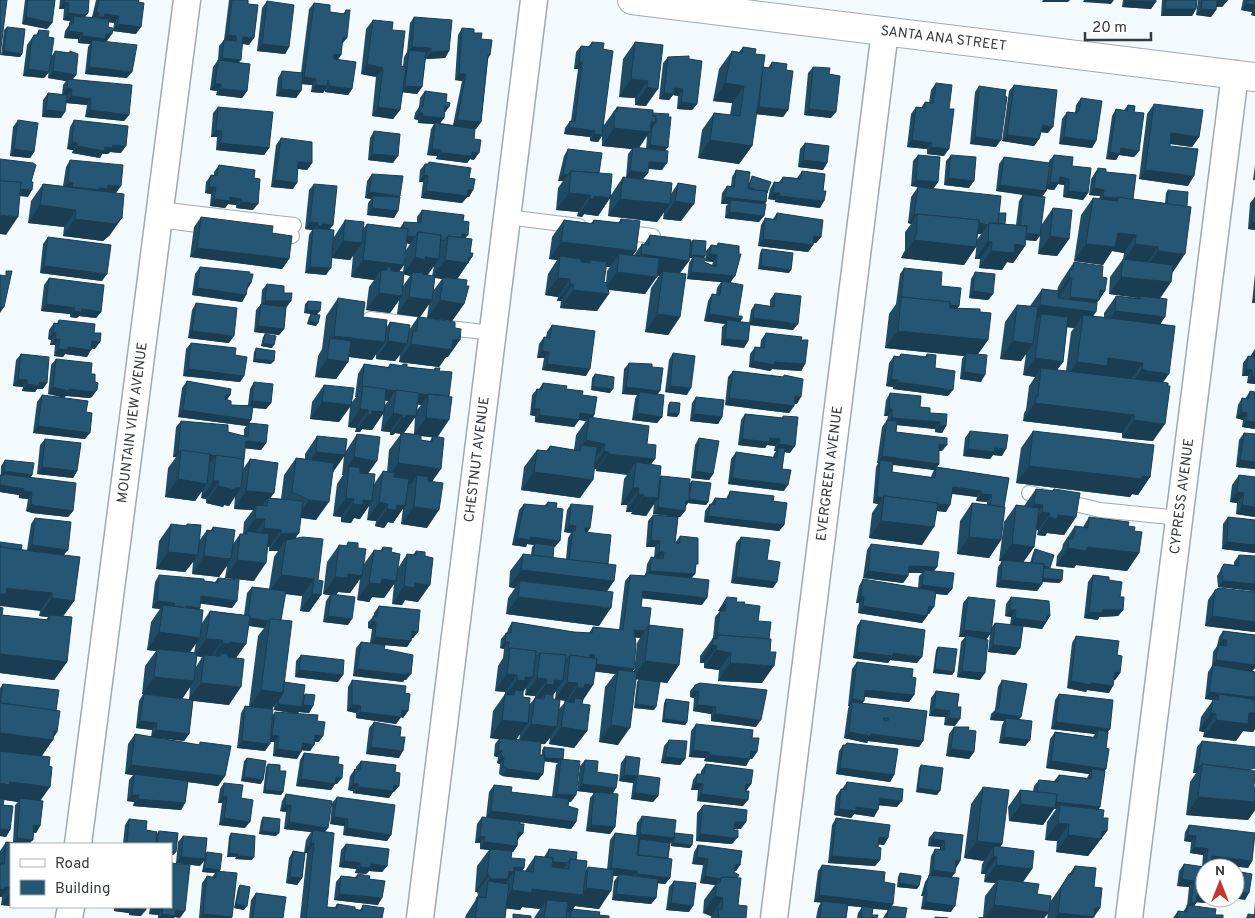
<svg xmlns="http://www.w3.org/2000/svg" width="1255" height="918" font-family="Overpass,sans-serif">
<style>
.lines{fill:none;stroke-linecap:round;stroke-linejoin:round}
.lane-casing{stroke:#9fa9b0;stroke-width:16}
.street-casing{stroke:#9fa9b0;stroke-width:29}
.secondary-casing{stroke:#9fa9b0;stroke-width:30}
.lane{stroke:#fff;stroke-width:14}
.street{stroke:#fff;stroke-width:26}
.secondary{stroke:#fff;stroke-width:28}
.wall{fill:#204b65;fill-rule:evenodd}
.shaded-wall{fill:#1a3d52}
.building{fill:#255775;stroke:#1a3d52;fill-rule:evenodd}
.labels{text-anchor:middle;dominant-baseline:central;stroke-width:5;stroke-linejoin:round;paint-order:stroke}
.street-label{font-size:14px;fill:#373b3e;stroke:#fff}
</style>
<rect width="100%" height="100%" fill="#f3fafe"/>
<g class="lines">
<!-- lane casing -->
<g class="lane-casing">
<g id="lane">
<path d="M159 209 294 225"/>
<path d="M507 217 579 226"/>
<path d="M158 220 214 227"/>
<path d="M253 231 292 236"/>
<path d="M620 232 653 236"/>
<path d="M370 319 493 333"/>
<path d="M1029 493 1100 510 1180 518"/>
</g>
</g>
<!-- street casing -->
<g class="street-casing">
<g id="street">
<path id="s1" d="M78 844 187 0"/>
<path d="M69 918 71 907"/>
<path id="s2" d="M420 918 534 0"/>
<path id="s3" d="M774 918 885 31"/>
<path id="s4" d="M1129 918 1235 74"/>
</g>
</g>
<!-- secondary casing -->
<g class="secondary-casing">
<g id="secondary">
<path id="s5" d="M632 0 1255 77"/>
</g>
</g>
<!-- lane -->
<use href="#lane" class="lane"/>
<!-- street -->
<use href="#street" class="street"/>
<!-- secondary -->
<use href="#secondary" class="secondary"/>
</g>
<!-- wall -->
<g class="wall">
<path d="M25 0H55L52 23 47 29 22 24Z"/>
<path d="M60 0H89L88 13 85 17H92L96 0H139L136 34 113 31 114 23 108 22 107 41H104L103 42 127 78 85 74 88 47 90 44 78 43V39L64 38 65 31 69 25V23L70 21 63 20 64 9H59Z"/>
<path d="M229 0H248L249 45 242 44 238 63 247 91 242 98 216 95 217 91 210 90 213 67 218 60 219 46 224 40Z"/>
<path d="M1123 0H1156L1151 9 1122 7Z"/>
<path d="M1162 0H1197L1196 9 1192 16H1161Z"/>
<path d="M1198 0H1228L1222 7H1216V10L1211 17 1196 15Z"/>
<path d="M1243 0H1255V16L1251 15 1252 12 1241 10Z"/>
<path d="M267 1 289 47 285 54 257 51 262 8Z"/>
<path d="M314 3 330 12 343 14 346 10 341 55 338 59 352 89 348 95 325 92V90L323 93 311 92 312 85 302 84 301 91 296 98 276 96 278 78 282 71 301 73 309 9Z"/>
<path d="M414 17 449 51 445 58 426 59V55L422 87 417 94 402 92 400 110 393 119 372 116 376 77 361 74 366 29 373 20 392 30 401 66H403L404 57 407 52 410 23Z"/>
<path d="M7 27 22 54 20 57 1 55 4 30Z"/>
<path d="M462 28 474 33 481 39 490 55 488 59 481 122 476 129 467 128 474 139V160L470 159 467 163 436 159 437 156 427 155 431 129 434 124 418 123V120L414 119 415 113 419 107 420 98 425 91 446 102 444 118 440 123 453 125 462 81 455 80 458 35Z"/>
<path d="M39 30 48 37 51 57 55 51 69 53 70 51 76 75 73 79 129 115 124 121 85 117 87 105 66 103 61 118 42 117 43 100 48 93 62 95 63 85 66 81 48 78 49 67V72L44 78 23 76 27 45 34 35H36Z"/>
<path d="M592 42 603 49 604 125 617 107 653 113 665 151 662 170 648 169V173L643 179 626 178 628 154 632 149 602 146V136L598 142 590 141V137L564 134 565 128 570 121H571L578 69H574L576 52 581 46 588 47ZM647 136 646 149 639 148Z"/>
<path d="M635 42 663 45 646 106 635 105V98L619 97 623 59Z"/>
<path d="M743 47 755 54 763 67 768 68 772 62 786 70 788 110 783 117 756 114 752 146 739 164 698 158 702 130 714 113 730 115 732 103 713 101 719 69 732 51 739 52Z"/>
<path d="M668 57 689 59 697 104 692 110 677 109 678 96 673 95 669 100 659 99 663 63Z"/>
<path d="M813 67 829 74 831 118 804 115 808 73Z"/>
<path d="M936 83 944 156 927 154V149L907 147 911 114 916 107 921 108 925 102 929 103 931 90Z"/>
<path d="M1014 85 1048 133 1041 132 1039 139 1034 146 1002 141 1009 91Z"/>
<path d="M979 86 996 147 970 144 975 92Z"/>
<path d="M1081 98 1096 141 1092 148 1059 144 1062 119 1067 112 1075 113 1076 105Z"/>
<path d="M1154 104 1199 137 1192 147 1170 144V146L1188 186 1139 179 1147 114Z"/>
<path d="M1128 105 1134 112 1139 151 1134 157 1119 155 1116 160 1106 159 1112 116 1116 109 1124 110Z"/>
<path d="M218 107 269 148 264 155 216 150 217 137H211L213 113Z"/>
<path d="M18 120 34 152 30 158 10 156 13 127Z"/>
<path d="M74 120 121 153 110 152 108 154H102L100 158 72 153 73 150 67 149 70 127Z"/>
<path d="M374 131 393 163 368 160 370 138Z"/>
<path d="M281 138 312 163 307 170 298 169 293 189 271 187 276 145Z"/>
<path d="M805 143 827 163 823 170 798 167 800 149Z"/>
<path d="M568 149 599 173 611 195 623 177 671 194 678 183 681 221 663 219 664 212 657 222 608 216 610 198 598 216 584 214 582 217 577 216 578 212 556 210 558 188 563 181H558L564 156Z"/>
<path d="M918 155 938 182 933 189 911 186 913 161Z"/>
<path d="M951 155 969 188 944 185 946 161Z"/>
<path d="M1054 155 1072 166 1088 193 1083 200 1063 197 1064 185 1058 184 1054 190 1047 189 1046 191 1042 197V224L1053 208 1069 239 1057 256 1038 254 1040 236 1036 241 1026 240 1025 246 1013 263 1007 262 1002 270 979 268 980 259H975L977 240 981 234H978L976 247 964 265 901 258 905 250V232L911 224 908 223 911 197 918 187 999 213 1005 224 1016 225 1019 201 1023 195 996 191 999 164 1004 157 1049 163V161Z"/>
<path d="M70 160 116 193 110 235 103 241 63 236 64 227 28 223 31 201 43 184 63 186 66 167Z"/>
<path d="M429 162 469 178 473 190 469 197H467L462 203 421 198 423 182H419L420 170 425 164H428Z"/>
<path d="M219 165 254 178 253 210 236 208V205L228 204 225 208 210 206 211 194 205 193 206 182 211 175H214V172Z"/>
<path d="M1255 165V180H1253Z"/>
<path d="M1098 168 1106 172 1133 199 1165 203 1166 193 1168 190 1173 272H1172L1171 282 1160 298 1163 383 1153 441 1122 438V433L1023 421 1024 413 1026 410 1029 386 1035 377 1023 375 1026 354 1021 361 1000 359 1005 322 1017 305 1030 306 1042 289 1057 291 1058 287 1062 280 1074 262 1102 277 1105 291 1097 303 1093 316 1104 317V313L1116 296 1139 298 1109 294 1110 277 1123 259V260L1124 253 1112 251 1103 265 1074 261 1081 215 1093 198 1099 199 1100 196 1089 195 1091 179ZM1067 327 1074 328 1071 332 1066 371 1057 370 1063 362Z"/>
<path d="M736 170 749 183 752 176 767 193 766 202 764 204 759 222 725 218 726 206 728 204H721L722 193 727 186 731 187 732 177Z"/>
<path d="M802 171 820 208 775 202V200L768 199 770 189 774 182H779L783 177 797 178Z"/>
<path d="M372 174 398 211 394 218 367 215 368 203 371 199 365 198 367 181Z"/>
<path d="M314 184 330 230 334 237 345 220 363 229 367 224 400 228 404 222 417 223V217L422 210 463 221 465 238 472 257 457 279 464 304 452 321 427 318 429 304 420 317 448 357H446L439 367 399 362 400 355 395 361 376 359V354L372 360 349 357 348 362 336 379 315 377 318 356 322 349 326 316 338 298 363 317 386 328 390 322 409 330 418 317 397 314 399 300 390 313 366 310 369 287 374 280 351 277 353 255 350 260 332 258 326 275 305 273 309 235 312 230 305 229 309 190ZM407 243 410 244 406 250 403 272H399ZM434 266 432 276 427 275ZM404 274 410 276 403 286ZM435 278 442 279 433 291Z"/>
<path d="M1255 197V230L1248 229 1250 203Z"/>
<path d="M777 213 821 237 816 243H813V245L808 252 758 246 761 225 765 218 773 219Z"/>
<path d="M201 217 289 259 282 269 190 257 194 227Z"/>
<path d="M621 219 633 255H634L642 244H644L650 235 691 242 693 240 705 256 704 257V262L712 265 713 262 705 261 706 251 711 245 717 246 718 243 731 283 738 316 742 319 740 322 749 323 751 310 755 304 770 306V300L775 293 793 330 750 325 748 341 744 348 721 345 722 327 725 324 704 321 708 301 712 294 716 295 717 288 721 282 687 279 689 263 692 258H689V261L680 273V317L668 335 645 332 651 288 659 276 657 275 645 294 609 290 597 311 560 308 561 301H557L558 297 545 295 548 274 557 260 549 259 552 237 564 220 591 223 594 220 618 223ZM606 267H610L607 271 606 282H604Z"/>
<path d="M48 237 102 281 40 273 43 244Z"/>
<path d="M762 249 789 273 758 269 760 253Z"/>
<path d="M200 267 247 289 246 295 242 302 192 295 195 274Z"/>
<path d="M904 268 941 286 959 306 957 308 980 312 988 340 978 354 981 382 960 379 962 359 964 356 885 348 889 314 896 304 900 274Z"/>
<path d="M975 272 993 294 988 300 969 298 971 279Z"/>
<path d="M1255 274V303H1252Z"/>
<path d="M49 278 101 312 96 318 79 316 77 318 70 317V314L41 311 44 285Z"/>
<path d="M267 284 284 293 286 308 284 329 279 335 254 332 256 310 261 304 262 290Z"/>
<path d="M308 301 320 311 317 314 316 326 307 324 309 317 311 314 304 313 305 304Z"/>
<path d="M196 303 229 343 188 338 192 310Z"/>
<path d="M59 320 94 333 95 349 91 348 87 357 65 354 63 357 54 356 55 345H50L51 340 48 339 49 330 54 323H57Z"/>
<path d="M552 325 586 376 542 370 544 358H537L539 344 544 337H546L547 332Z"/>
<path d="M766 333 801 340 805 364 801 371 772 369 770 371 749 367 750 354 755 347 760 348 761 340Z"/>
<path d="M265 334 272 348 261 346 263 337Z"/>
<path d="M191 343 235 355 244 376 240 382 183 376 186 349Z"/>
<path d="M256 348 271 364 253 362 254 352Z"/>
<path d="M1255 349V384L1247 383 1248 376H1242L1243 363 1248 356 1250 357 1251 355Z"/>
<path d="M673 353 687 395 665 392 669 360Z"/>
<path d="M21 354 43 389H37L35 392 22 391 23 387 13 386 16 360Z"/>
<path d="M901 354 925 357 927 354 948 396 893 389V387L886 386 889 363 894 356 898 357Z"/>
<path d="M56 359 91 374 92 397 89 398 48 394 51 365Z"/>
<path d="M629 363 652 367 662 417 657 423 632 420 635 399 637 395 622 394 624 369Z"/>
<path d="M364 364 388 367 390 364 401 366 403 364 407 367 433 370 435 368 439 371 438 437 427 528 401 524 403 508 393 523 388 522 384 528 375 526 376 521 367 520 369 506 360 519 354 518 351 523 341 522V517L333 516 337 484 343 475H342L344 456 333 472 316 520 301 518 296 538 318 580 321 595 309 612 300 611 302 596 285 594 281 620 284 682 304 696 305 694 313 706 309 713 299 712 297 714 317 721 319 742H315L314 745 310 751 302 750 297 759 273 756 274 742H270L265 751 237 748 241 713 245 706H249L258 636 264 628 249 626 236 658 229 705 193 701 189 734 184 741 151 737 152 730 136 728 139 701 143 694H142L145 666 156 651 147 650 151 622 160 609 152 608 155 582 159 575 215 582 218 578 237 601 232 608 200 603V608L199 610 202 623 210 611 244 615 247 593 252 587 269 589 274 557 278 551H269V547H268L254 581 225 578 227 566 219 577 192 574 193 562 185 572 156 569 159 541 171 524 186 526 187 524 199 541 207 530H211L213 527 233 544 240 534H243L244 522 253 510 234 509 235 496 229 506 224 505 223 507 206 503V499L201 498 202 491 195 501 165 497 168 468 176 457H173L176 427 181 421 228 432 244 436V429L249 423 266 443 261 450 245 448 243 469 250 459 270 498 281 499 284 475 296 458 305 459V454L317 436 346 451 357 434 368 474 374 484 383 471 387 472 389 450 401 434 395 433 393 435H390V432L381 431 383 414 372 430 362 429 360 432H355L356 428 348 427 350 407 339 422 310 419 312 402 324 385 352 402 356 397H355L358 374ZM385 400 388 401 384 406ZM417 404 421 405 416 411ZM415 417 414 434 404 433ZM421 436 432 437 430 441 421 440ZM196 643 194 653 189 652ZM197 656 202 657 196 667ZM190 687 189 700 182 699ZM274 706V710L296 714 275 712 272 716V709Z"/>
<path d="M733 371 783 377 784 375 797 404 794 403V406L789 413 725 405 728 377Z"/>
<path d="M595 374 610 393 591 390 592 378Z"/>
<path d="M187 381 230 395 227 400 231 405H248L250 389 254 382 271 403 266 409 253 408 251 420 247 426 178 417 182 388Z"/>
<path d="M543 383 566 389 582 395 594 415 593 418 647 444 651 464 660 477 661 476 689 484 692 481 708 502 706 505 688 503 686 506 685 511 680 517H678L675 543 680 536 695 569 691 578 702 605 642 598 641 607 649 625 679 665 667 683 657 681 654 710 634 708 637 682 639 679H636L618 745 599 742 605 687 615 674 595 671 593 685 583 700 582 704 587 731 574 748 549 744 550 738 545 744H541L540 755H542V750L544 747 563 759 571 802H569L568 806 576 822 571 829 520 822 523 833 518 839 517 846 513 852H512L511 858 524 868 522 870 525 871 535 856 544 857 549 849 576 860 586 870 588 867 607 870 610 840 615 833 636 836 637 823 642 816 675 833 690 848 671 846V842L670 844 668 858 670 878 665 884 658 883 656 898 651 904 612 900 614 881 618 876H613L599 909 575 906 573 909 609 918H534L540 909 522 907 520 910 506 908 505 918H465L466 915 475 901 476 898 478 895 477 892H475L477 866 489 850 480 849V843H475L477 824 482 817 486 818 489 792 494 785 511 792 552 797 556 765 558 763 544 761 543 774 538 780 502 776 499 774 500 764 497 763 498 757 494 756 495 744 499 739 490 738 493 711 505 694V692L495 691 498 666 503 658 504 649 500 648 501 639 506 633H507L508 629 512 622 574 632 589 633 593 627 619 630 625 581 630 575 644 576 646 573 647 564 651 557 654 558 655 547H646L648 521 653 515 676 517 653 514 654 504 646 516 631 514 632 512H626L627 505H621L624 479 627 475 596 471V469H594L580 498 521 490 524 467 537 450 546 451 550 446 574 450 576 435 586 421 579 420 574 427 535 422V416L530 415 532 395 537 389H539ZM635 637 640 638 637 643 634 672H632L634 669ZM526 688 525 695 535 696V698L529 705 523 697V692ZM556 691 555 699 566 701 559 709 553 699V695ZM520 734 519 740H516Z"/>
<path d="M1250 391 1255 392V429L1242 427 1243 420 1236 418 1238 405 1242 398 1245 399Z"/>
<path d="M890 393 920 407 930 413 946 426 942 433 935 432V429L897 425 896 432 942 451H939V464L937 467 1009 478 1004 507 1001 540 989 558 957 554 960 521 972 503 987 505V502L976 501 977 497 952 494 946 512 937 511 922 545 869 538 872 513 878 504 873 503 876 467 878 463H877L882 427 887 420 888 416H884L886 400ZM893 465 934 470 932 474 931 477 892 472Z"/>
<path d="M42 395 86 412 85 439 33 433 37 402Z"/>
<path d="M696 397 722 417 718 424 690 421 692 403Z"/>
<path d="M670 402 677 417 667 416 668 405Z"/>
<path d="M745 414 782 418 783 416 790 453 784 452 782 469 784 491 728 484 731 459 736 452 773 457 774 454 776 451H774L775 446 767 445 765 448 738 445 741 420Z"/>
<path d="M970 431 1002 456 993 455 990 459 963 456 965 438Z"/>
<path d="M1033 431 1150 477 1138 495 1132 494 1130 497 1016 483 1021 448Z"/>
<path d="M1244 433 1255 469 1236 467 1239 440Z"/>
<path d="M699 438 713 474 709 480 691 478 695 445Z"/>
<path d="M45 439 77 471 73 478 37 474 40 445Z"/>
<path d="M5 460 32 475 31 477 73 511 68 517 32 513 26 511 28 499 19 498V495L0 492 1 466Z"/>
<path d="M1239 475 1255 517 1236 514 1237 503 1230 502 1232 485Z"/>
<path d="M1036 489 1052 491 1054 489 1076 517 1064 535 1047 533 1045 536 1037 535 1038 530H1036L1034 547 1023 562 1030 563 1033 553 1035 549 1050 569 1062 580 1059 583 1042 582V584L1037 591 996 587 998 567 1002 561H999L1004 522 1016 505 1024 506Z"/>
<path d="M730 491 773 501 784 525 779 531 704 522 705 511 710 504H711L715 498 726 499Z"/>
<path d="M548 502 556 508 555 547H554L553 558 566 559 568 538 571 533 564 532 567 510 571 504 587 533 608 564 607 591 599 626 506 614 508 598 515 588 509 587 510 571 523 554 531 555 532 547 534 545 527 544 526 547 512 545 519 510 524 504 544 506Z"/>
<path d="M1089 517 1128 526 1134 531 1139 553 1127 571 1076 565 1074 568 1056 566 1057 556 1062 549 1063 544 1075 526 1083 527Z"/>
<path d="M1228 517 1255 520V553L1222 549 1223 524Z"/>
<path d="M35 518 64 555 74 601 63 616 67 662 54 680 0 673V607L2 615 46 620 48 617 39 616 40 611 21 550H27L31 524Z"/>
<path d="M741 537 767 560 773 588 731 583 736 543Z"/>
<path d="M348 542 358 548 364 564 374 550 380 551 383 547 391 552 398 568 407 554 413 555 416 551 418 602 405 600 402 605 392 604 394 584 384 598 372 597 369 602 357 600 360 579 350 593 338 592 336 595 348 625 323 622 326 601 330 595 323 594 327 562 339 545 346 546Z"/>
<path d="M871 544 937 567 934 571 952 589 947 595 936 594 929 614 928 613 927 616 922 623 858 613 859 603H856L859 586 863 579 918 588 919 576 922 573H908V576L903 583 863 578 867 550Z"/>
<path d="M1239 555 1255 556V632L1205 626 1208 600 1215 590 1253 592 1254 591 1218 587 1217 576 1224 564 1234 565V562Z"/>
<path d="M1093 575 1109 580 1120 597 1123 610 1118 616 1099 617 1098 620 1084 618 1088 582Z"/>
<path d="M727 597 736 602 744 604 758 621 762 683 718 681 719 670 704 668V663H700V656L713 638 715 617 720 611H718Z"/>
<path d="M968 597 991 628 995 623 1010 625 1011 617 1005 616 1006 604 1011 597 1050 616 1042 629 1023 626 1020 648 1015 655 988 652 990 634 986 640 980 680 957 677 961 642 965 637H959L963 603Z"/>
<path d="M379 606 418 632 413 638H412L407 647 385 645 384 649 406 680H404L403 682 353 676 356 648 361 642 370 643 372 629 368 628V622L374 616V613Z"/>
<path d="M861 620 917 663 890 660 888 663 853 658 857 626Z"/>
<path d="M1223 631 1255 635V668L1252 671 1255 672V729L1253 732 1243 731 1236 741 1203 737 1204 732 1199 731 1201 717 1213 700 1205 699 1208 672 1212 666 1213 652 1217 646 1219 637Z"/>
<path d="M1076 636 1117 655 1120 673 1115 680H1114L1109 693 1087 690 1086 692 1067 688 1072 643Z"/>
<path d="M938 647 954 672 952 675 933 673 936 650Z"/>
<path d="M301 655 338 682 295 677 296 661Z"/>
<path d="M857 662 912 677 914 695 909 702 865 697 862 703 927 711 923 741 919 747 868 741 867 743 844 738 848 709 849 706H848L852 669Z"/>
<path d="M352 680 405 693 408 711 403 718 401 717 396 724 356 718V713L347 711 348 687Z"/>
<path d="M1002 680 1019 720 1030 740 1025 746 999 743 1002 725 1004 721 990 720 991 714 995 710 998 687Z"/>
<path d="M3 684 56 711 57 732 42 756 40 826 36 833 33 832 11 906 1 905 2 897H0V851L6 842H13L15 805 18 802 4 800 3 805 10 830 6 837 0 836V688Z"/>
<path d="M695 685 756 727 711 721V714L693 711 694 698 690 697V691Z"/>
<path d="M936 691 959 694 955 726 944 725 945 717 929 716 931 698Z"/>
<path d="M1059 694 1108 732 1106 748 1105 771 1099 809 1103 818 1107 831 1088 856 1056 852 1057 841 1045 840 1047 822 1056 809H1054L1043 825 1009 821 1008 807 1020 790 1033 791 1034 786 1039 780 1054 781 1059 775 1087 778 1089 774 1046 768 1050 739 1055 732 1093 737 1095 734 1051 729 1055 700Z"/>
<path d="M666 699 687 722 685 725 662 722 664 703Z"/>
<path d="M374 722 400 737 399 758 366 754 369 728Z"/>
<path d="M696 724 752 738 757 752 752 759 750 758 746 766 704 761 705 758 689 757 691 731Z"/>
<path d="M954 727 968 730 974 752 969 759 946 756 949 734Z"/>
<path d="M135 734 199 745 200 742 225 776 218 786 188 782 185 803 181 810 133 806 134 802 127 801 129 780 133 775 125 774 128 744Z"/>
<path d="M669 740 685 759 680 765 661 763 664 746Z"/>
<path d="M1202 741 1254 787 1255 788V810L1248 820 1186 815 1190 782 1196 773H1193L1197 747Z"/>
<path d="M847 743 894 775 890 782 836 774 839 751 843 745H845Z"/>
<path d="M304 753 338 764 337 784H335L331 790 296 786 300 760Z"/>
<path d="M626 756 638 775 658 796 653 802 631 799 633 783 619 781 621 763Z"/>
<path d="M247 758 261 784 241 781 244 761Z"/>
<path d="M585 760 597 772 613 794 615 827 610 834 586 831 590 798 594 793 577 791 580 766Z"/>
<path d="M361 761 395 772 399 786 394 792H393L389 798 353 793V791L348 790 350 776 355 769H356V767Z"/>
<path d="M268 764 280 771 283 792 281 795 263 793 266 767Z"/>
<path d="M706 764 751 784 746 791 743 806 697 801 698 790H691L693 780 697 774H701V771Z"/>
<path d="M921 765 937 795 916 792 919 768Z"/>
<path d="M847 782 897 807 879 805 874 817 854 814 851 818 834 815 836 796 841 789H842Z"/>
<path d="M224 783 241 798 245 828 219 825 222 803H218L220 789Z"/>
<path d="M983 787 1002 844 1000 847 1032 869 1023 882 1037 894 1050 902 1075 866 1094 887 1100 908 1093 918H1047L1048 914 1044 918H978L979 917H983L985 896 995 883 984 882 985 874H981L982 864 984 861 964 858 971 804Z"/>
<path d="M286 794 325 832 327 907H335L337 904 360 910 363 905 382 918H300L307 853H305L302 878 297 885 286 883 289 858 293 851 304 853 306 840 311 832 284 829 286 812 280 811 282 801Z"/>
<path d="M337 797 391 835 387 841 343 835 344 826 330 824 332 803Z"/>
<path d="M702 807 741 829H734L733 843 731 844 696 841 697 813Z"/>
<path d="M263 817 276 836 259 834 261 821Z"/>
<path d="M836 818 888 838 884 845 878 844V847L880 860 875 866 828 863 832 825Z"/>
<path d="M129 819 147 821 146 830 157 832V834L159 831 178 833 176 852 173 855H171V844H123L125 825Z"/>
<path d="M1189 825 1252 861 1248 868 1211 863 1209 868 1235 898 1245 900 1233 898 1229 904 1208 901 1206 903 1197 902 1194 906 1223 918H1173L1178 911 1183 912 1187 906 1189 887 1177 886 1179 871 1184 864 1202 867 1203 855 1190 853 1191 842 1184 841 1185 832Z"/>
<path d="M934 832 963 835 960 861 956 868 952 877 951 912 921 909 923 896H921L925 882 929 876 931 856 935 849 940 850V847L928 846 929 838Z"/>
<path d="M231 833 252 860 235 859 236 857H227L229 837Z"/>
<path d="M183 836 205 854 207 852 220 870V871L232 917 231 918H199L202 883 207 876 212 877 215 873 202 872 204 861 200 866 176 863 178 842Z"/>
<path d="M346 844 387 866 382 872 369 871 366 874 355 873 356 869 339 867 341 850Z"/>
<path d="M698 845 740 865 736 871H734V872L737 878 738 905 746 918H711V916L703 913 704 900 715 885 700 883 703 865 692 864 694 852Z"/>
<path d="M822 865 884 882 893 904 891 906 905 918H883L888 910 873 909 872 915 877 918H857L858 913 862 907 848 906 846 918H816L818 908 821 902H814L818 871Z"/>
<path d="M900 873 917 889 897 887 898 877Z"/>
<path d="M358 874 369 879 378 905 334 900 336 882 341 876 355 877Z"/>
<path d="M674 881 689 912 666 910 669 887Z"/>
<path d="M240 885 244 910 234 908 238 888Z"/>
<path d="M256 893 283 918H249L251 900Z"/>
<path d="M1255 900V918H1246L1248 914 1254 915Z"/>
<path d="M114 907H146L141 916 129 915V913L114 911Z"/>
<path d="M150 907H171L180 918 175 917 174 918H158V915L149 914Z"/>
</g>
<!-- shaded-wall -->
<g class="shaded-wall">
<path d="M1043 0H1070L1068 2H1042Z"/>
<path d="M1084 0H1114L1111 4 1083 2Z"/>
<path d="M1217 0H1228L1222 7 1213 6Z"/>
<path d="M1126 1 1156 2 1151 9 1122 7Z"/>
<path d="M64 2 69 3 64 9H59Z"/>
<path d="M1246 4 1255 5V8L1252 12 1241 10Z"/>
<path d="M1165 9H1196L1192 16H1161Z"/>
<path d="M1201 9 1216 10 1211 17 1196 15Z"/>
<path d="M1255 10V16L1251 15Z"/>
<path d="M96 12 99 13 95 19H91Z"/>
<path d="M68 13H88L83 19 74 16 70 21 63 20Z"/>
<path d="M105 14 119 16 114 23 102 21 94 23 99 17Z"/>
<path d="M26 17 52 23 47 29 22 24Z"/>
<path d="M117 24 141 27 136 34 113 31Z"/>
<path d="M69 31 83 33 78 39 64 38Z"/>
<path d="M106 34H112L107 41H104L101 45 92 40 90 44 78 43 82 36Z"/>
<path d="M228 35 236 36 232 43 223 42Z"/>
<path d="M243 37 254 38 249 45 239 43Z"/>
<path d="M343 37 347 38 342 44Z"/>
<path d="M262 44 289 47 285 54 257 51Z"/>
<path d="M412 47 431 48 426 55 409 53V51Z"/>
<path d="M4 51 22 54 20 57 1 55Z"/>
<path d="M449 51 445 58 426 59 431 52Z"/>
<path d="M334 54 341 55 336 62 330 61Z"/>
<path d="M222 58 241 60 236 66 217 64Z"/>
<path d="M579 62H582L578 69H574Z"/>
<path d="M367 64 383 68 376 77 361 74Z"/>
<path d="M89 67 132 72 127 78 85 74Z"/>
<path d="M28 69 49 72 44 78 23 76Z"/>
<path d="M53 71 76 75 71 81 68 79 66 81 48 78Z"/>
<path d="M459 74H466L462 81 455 80Z"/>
<path d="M304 77 316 79 312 85 300 84Z"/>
<path d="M631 79 648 81 635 98 619 97Z"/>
<path d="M725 83 744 86 732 103 713 101Z"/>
<path d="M215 84H221L217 91 210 90Z"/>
<path d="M316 85 327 86 323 93 311 92Z"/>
<path d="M330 86 352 89 348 95 325 92Z"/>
<path d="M405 86 422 87 417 94 400 92Z"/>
<path d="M647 87 658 89 646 106 635 105Z"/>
<path d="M67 88 72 89 67 96 62 95Z"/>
<path d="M674 88 683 89 678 96 673 95 669 100 659 99 664 93Z"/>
<path d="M221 89 247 91 242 98 216 95Z"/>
<path d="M281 89 301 91 296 98 276 96Z"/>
<path d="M71 96 91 99 87 105 66 103Z"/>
<path d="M681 102 697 104 692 110 677 109Z"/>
<path d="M445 106 449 107 444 114Z"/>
<path d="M378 107 400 110 393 119 372 116Z"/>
<path d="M759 107 788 110 783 117 754 114Z"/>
<path d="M809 109 836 112 831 118 804 115Z"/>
<path d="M46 110 65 112 61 118 42 117Z"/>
<path d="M90 110 129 115 124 121 85 117Z"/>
<path d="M419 113H423L418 120 414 119Z"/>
<path d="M422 116 444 118 439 125 435 123 434 124 418 123Z"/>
<path d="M457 120 481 122 476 129 452 126Z"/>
<path d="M651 122H656L638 149 633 147 632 149 602 146 614 128Z"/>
<path d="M1043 125 1053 127 1048 133 1039 132Z"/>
<path d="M569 127 595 131 590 137 564 134Z"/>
<path d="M216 130 222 131 217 137H211Z"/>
<path d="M1171 133 1199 137 1192 147 1164 143Z"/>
<path d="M594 134 602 135 598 142 590 141Z"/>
<path d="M1007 135 1039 139 1034 146 1002 141Z"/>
<path d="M975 137 1001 140 996 147 970 144Z"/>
<path d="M1064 137 1096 141 1092 148 1059 144Z"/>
<path d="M710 140 752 146 739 164 698 158Z"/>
<path d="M912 140 932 143 927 149 907 147Z"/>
<path d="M72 142 77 143 73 150 67 149Z"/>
<path d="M220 143 269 148 264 155 216 150Z"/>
<path d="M113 145 126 146 121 153 110 152 108 154H102L100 158 72 153 77 146 105 147Z"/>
<path d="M650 145 668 147 663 154 645 152Z"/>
<path d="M931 147 949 149 944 156 927 154Z"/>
<path d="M1121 148 1139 151 1134 157 1119 155 1116 160 1106 159 1110 152Z"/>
<path d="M14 149 34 152 30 158 10 156Z"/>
<path d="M432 149 441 150 437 156 427 155Z"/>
<path d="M472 152 479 153 474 160 470 159 467 163 436 159 441 153Z"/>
<path d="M372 154 398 156 393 163 368 160Z"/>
<path d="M803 160 827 163 823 170 798 167Z"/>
<path d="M298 162 312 163 307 170 293 168Z"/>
<path d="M649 162 667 163 662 170 644 168Z"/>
<path d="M1145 170 1194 176 1188 186 1139 179Z"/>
<path d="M630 171 648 173 643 179 626 178Z"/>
<path d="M563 174 568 175 563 181H558Z"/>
<path d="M424 175 428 176 423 182H419Z"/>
<path d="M1060 177 1069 179 1064 185 1058 184 1054 190 1045 189 1050 182Z"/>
<path d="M948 178 974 181 969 188 944 185Z"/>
<path d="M275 180 297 183 293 189 271 187Z"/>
<path d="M916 180 938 182 933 189 911 186Z"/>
<path d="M68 182 73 183 68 189H63Z"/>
<path d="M108 185 121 186 116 193H68L72 187 99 188Z"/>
<path d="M1000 185 1046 191 1042 197 996 191Z"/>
<path d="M0 186 32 190 28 197 0 194Z"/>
<path d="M209 187H216L211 194 205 193Z"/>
<path d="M1094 188 1104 190 1100 196 1089 195Z"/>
<path d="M468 190H473L469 197H467L462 203 421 198 426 191Z"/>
<path d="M1068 191 1088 193 1083 200 1063 197Z"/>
<path d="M369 192 400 196 396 202 373 196 371 199 365 198Z"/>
<path d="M569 193 590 195 578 212 556 210Z"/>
<path d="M773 193H780L775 200 768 199Z"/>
<path d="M594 196 610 198 598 216 584 214 582 217 577 216 590 199Z"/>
<path d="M779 196 824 201 820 208 775 202Z"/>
<path d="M230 197 241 199 236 205 228 204 225 208 210 206 214 199Z"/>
<path d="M725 197 766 202 761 208 731 200 728 204H721Z"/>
<path d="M1103 197 1118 198 1113 205 1099 203Z"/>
<path d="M620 199 670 204 657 222 608 216Z"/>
<path d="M675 201 694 204 681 221 663 219Z"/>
<path d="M241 202 258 204 253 210 236 208Z"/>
<path d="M40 205 76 210 64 227 28 223Z"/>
<path d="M372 208 398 211 394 218 367 215Z"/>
<path d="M729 212 764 216 759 222 725 218Z"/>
<path d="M914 214 988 225 981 234 917 225V214L911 224 908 223Z"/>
<path d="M0 215 18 217 6 235 0 234Z"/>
<path d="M122 218 110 235 103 241 63 236 75 219Z"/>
<path d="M310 222 318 223 314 230 313 228 312 230 305 229Z"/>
<path d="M1252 222 1255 223V230L1248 229Z"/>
<path d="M322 224 333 225 328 232 313 233 318 226Z"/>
<path d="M1019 232 1040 235 1036 241 1014 239Z"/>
<path d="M1118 233 1136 235 1124 253 1112 251 1103 265 1074 261 1086 244Z"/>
<path d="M462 234 468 235 463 241 458 240Z"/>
<path d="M403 235 415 237 410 244 398 242Z"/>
<path d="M814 236 821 237 816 243 810 242Z"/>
<path d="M1050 236 1069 239 1057 256 1038 254Z"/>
<path d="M763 239 813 245 808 252 758 246Z"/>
<path d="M914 240 976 247 964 265 901 258Z"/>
<path d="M343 241 362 243 350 260 331 258Z"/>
<path d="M988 241 992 242 980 259H975Z"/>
<path d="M561 242 636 251 624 269 619 254 610 267 589 264 590 260 587 264 560 256 557 260 549 259Z"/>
<path d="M1015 244 1025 246 1013 263 1007 262 1002 270 979 268 991 251Z"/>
<path d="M1135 244 1158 247 1146 265 1123 262Z"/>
<path d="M197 248 289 259 282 269 190 257Z"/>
<path d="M1158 251 1185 254 1173 272 1145 268Z"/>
<path d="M641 254 689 261 676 278 663 271 659 276 629 272Z"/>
<path d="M710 254 717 255 713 262 705 261Z"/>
<path d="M691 255 705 256 702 259 694 256 692 258H689Z"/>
<path d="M415 257H425L439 259 427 276 412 273 410 276 403 274Z"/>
<path d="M469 257H472L456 281 443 277 442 279 432 277 445 260Z"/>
<path d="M363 260 404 265 392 282 387 270V266L380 277 381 270 374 280 351 277Z"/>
<path d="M44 266 107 274 102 281 40 273Z"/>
<path d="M761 266 791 270 789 273 758 269Z"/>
<path d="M310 267 331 268 326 275 305 273Z"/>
<path d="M617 272 657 277 645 294 605 289Z"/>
<path d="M691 272 735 276 730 283 687 279Z"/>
<path d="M1069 277 1072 278 1060 295H1057Z"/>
<path d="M1121 277 1171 282 1159 300 1140 296 1139 298 1109 294Z"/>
<path d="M558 278 570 279 558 297 545 295Z"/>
<path d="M248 283H251L247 290Z"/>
<path d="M570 284H573L561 301H557Z"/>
<path d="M197 288 246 295 242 302 192 295Z"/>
<path d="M573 290 609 294 597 311 560 308Z"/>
<path d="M1100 290 1105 291 1091 311 1096 312 1084 329 1083 315 1074 328 1040 324 1041 314 1035 323 1027 322 1040 305 1062 308 1070 297Z"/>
<path d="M973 291 993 294 988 300 969 298Z"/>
<path d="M379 293 402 296 390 313 366 310Z"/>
<path d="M409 297 432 300 420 317 397 314Z"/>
<path d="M1255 298V303H1252Z"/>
<path d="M901 299 959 306 954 313Z"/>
<path d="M440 300 464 304 452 321 427 318Z"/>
<path d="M265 301H291L286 308 261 307Z"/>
<path d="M46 304 75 308 70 314 41 311Z"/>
<path d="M0 307H4L0 313Z"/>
<path d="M82 309 101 312 96 318 79 316 77 318 70 317 74 311Z"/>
<path d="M307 310 320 311 317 314 304 313Z"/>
<path d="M1115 311 1165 317 1153 335 1102 329Z"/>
<path d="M657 314 680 317 668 335 645 332Z"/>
<path d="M709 314 742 319 737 326 727 320 725 324 704 321Z"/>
<path d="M753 318 798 324 793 330 749 325Z"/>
<path d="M310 321 318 323 316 326 307 324Z"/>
<path d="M258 326 284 329 279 335 254 332Z"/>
<path d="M192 331 234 336 229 343 188 338Z"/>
<path d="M898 331 988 340 975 358 966 353 964 356 885 348Z"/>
<path d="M53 333H56L51 340 48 339Z"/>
<path d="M334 336 385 342 372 360 328 354 329 343Z"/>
<path d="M55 339H60L55 345H50Z"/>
<path d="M453 339 460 340 448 357H446L439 367 399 362 411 344Z"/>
<path d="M725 339 748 341 744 348 721 345Z"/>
<path d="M92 341 100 342 95 349 88 348Z"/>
<path d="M388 341 407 344 395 361 376 359Z"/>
<path d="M1013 341 1033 344 1021 361 1000 359Z"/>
<path d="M263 343 274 345 272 348 261 346Z"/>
<path d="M68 347 91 350 87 357 65 354 63 357 54 356 58 349Z"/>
<path d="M542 351 549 352 544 358H537Z"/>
<path d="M1035 358 1063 362 1050 379 1041 368 1035 377 1023 375Z"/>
<path d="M1108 358 1143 363 1130 380 1065 379 1077 362Z"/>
<path d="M255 359 274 361 271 364 253 362Z"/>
<path d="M327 359 348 362 336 379 315 377Z"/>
<path d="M753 361 775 362 805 364 801 371 772 369 770 371 749 367Z"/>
<path d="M547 364 590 369 586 376 542 370Z"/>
<path d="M188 369 244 376 240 382 183 376Z"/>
<path d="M1142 369 1169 374 1157 391 1130 386Z"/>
<path d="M1246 369 1252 370 1248 376H1242Z"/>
<path d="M964 372 985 375 981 382 960 379Z"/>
<path d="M1252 377H1255V384L1247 383Z"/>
<path d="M18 379 27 380 23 387 13 386Z"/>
<path d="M891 379 898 380 893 387 886 386Z"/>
<path d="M40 382 47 383 43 389H37L35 392 22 391 27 384Z"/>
<path d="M898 382 953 390 948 396 893 389Z"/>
<path d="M670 386 691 388 687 395 665 392Z"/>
<path d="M53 387 69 389 97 390 92 397 89 398 66 396 64 398 48 394Z"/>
<path d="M362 387 356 397H355Z"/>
<path d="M363 387 395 391 388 401 361 397Z"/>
<path d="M593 387 613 389 610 393 591 390Z"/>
<path d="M626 387 660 391 655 398 639 392 637 395 622 394Z"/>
<path d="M396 391 428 395 421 405 394 401Z"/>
<path d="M226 395H230L225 402H221Z"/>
<path d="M795 396 801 397 797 404 790 403Z"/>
<path d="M729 398 794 406 789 413 725 405Z"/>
<path d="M252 401 271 403 266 409 248 407Z"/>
<path d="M322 402 351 405 339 422 310 419Z"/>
<path d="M1035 403 1134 415 1122 433 1023 421Z"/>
<path d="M360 409 368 410 356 428 348 427Z"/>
<path d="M534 409H540L535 416 530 415Z"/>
<path d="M889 409H892L888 416H884Z"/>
<path d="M183 410 251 420 247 426 178 417Z"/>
<path d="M372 411 384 412 372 430 362 429 360 432H355L368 414Z"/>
<path d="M1241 412 1247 413 1243 420 1236 418Z"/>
<path d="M393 413 402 415 390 432 381 431Z"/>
<path d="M580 413 594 415 590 422 589 417 586 421 579 420 574 427 535 422 539 415Z"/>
<path d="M637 413 662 417 657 423 632 420Z"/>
<path d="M669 413 679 414 677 417 667 416Z"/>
<path d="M694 414 722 417 718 424 690 421Z"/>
<path d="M406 415 416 416 403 434 395 433 393 435H390L402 417Z"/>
<path d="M426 418 449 420 437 438 413 435Z"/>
<path d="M892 418 940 422 935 429 887 424Z"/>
<path d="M1134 420 1165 424 1153 441 1122 438Z"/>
<path d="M1246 421 1255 422V429L1242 427Z"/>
<path d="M939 425 946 426 942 433 935 432Z"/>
<path d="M38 426 90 433 85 439 33 433Z"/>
<path d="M770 438 780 439 775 446 767 445 765 448 738 445 742 439Z"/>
<path d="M586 440 605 444 593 462 580 451 581 446Z"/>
<path d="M246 441 266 443 261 450 241 448Z"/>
<path d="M779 444 795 446 790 453 778 451V448L776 451H774Z"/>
<path d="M939 444 947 445 942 451H935Z"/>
<path d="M995 448 1006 449 1002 456 993 455 990 459 963 456 968 449Z"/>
<path d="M178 451H180L176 457H173Z"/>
<path d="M181 451 216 456 211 462 180 458Z"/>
<path d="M604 451 608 452 596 469 592 468Z"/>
<path d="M316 452 345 455 333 472 304 470Z"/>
<path d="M608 454 655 459 643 476 636 462 627 474 596 471Z"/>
<path d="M882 456 939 464 934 470 880 463V460L878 463H877Z"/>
<path d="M354 457 377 461 365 478 349 466 343 475H342Z"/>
<path d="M1240 460 1255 462V469L1236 467Z"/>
<path d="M398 463 441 469 429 486 417 475 411 484 385 481Z"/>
<path d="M1029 466 1142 476 1150 477 1138 495 1132 494 1130 497 1016 483Z"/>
<path d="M42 467 77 471 73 478 37 474Z"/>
<path d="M4 471 32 475 28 481 2 476 3 474 0 477Z"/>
<path d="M695 471 713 474 709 480 691 478Z"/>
<path d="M534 472 593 480 580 498 521 490Z"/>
<path d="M732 478 788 485 784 491 728 484Z"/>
<path d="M178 479 207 484 195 501 165 497Z"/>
<path d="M213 481H219L206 499 201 498Z"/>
<path d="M0 485 24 489 19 495 0 492Z"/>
<path d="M218 486 235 488H241L229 506 224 505 223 507 206 503Z"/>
<path d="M953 487 981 491 977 497 948 493Z"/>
<path d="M633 488H639L627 505H621Z"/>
<path d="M23 491 32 492 28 499 19 498Z"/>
<path d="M246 491 274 493 267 503 268 498 259 510 256 505 253 510 234 509Z"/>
<path d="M1237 492 1244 493 1237 503 1230 502Z"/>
<path d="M638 494 644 495 632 512H626Z"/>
<path d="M981 494 992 495 987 502 976 501Z"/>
<path d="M644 497 658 498 646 516 631 514Z"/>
<path d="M877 497 883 498 878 504 873 503Z"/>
<path d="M346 498 354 499 341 517 333 516Z"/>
<path d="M884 498 950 505 946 512 883 505Z"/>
<path d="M689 499 708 502 706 505 688 503 684 508 686 501Z"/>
<path d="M309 500 329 502 316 520 297 517Z"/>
<path d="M363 500 372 501 360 519 354 518 351 523 341 522 353 504Z"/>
<path d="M379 502 388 504 376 521 367 520Z"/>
<path d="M31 504 73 511 68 517 32 513 26 511Z"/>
<path d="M1034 504 1043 505 1031 522 1022 521Z"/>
<path d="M397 505 405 506 393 523 388 522 384 528 375 526 387 509Z"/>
<path d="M1242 505 1255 507V517L1236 514Z"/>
<path d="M414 507 439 510 427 528 401 524Z"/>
<path d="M658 507 685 511 680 517 653 514Z"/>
<path d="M1042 512 1050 513 1038 530 1030 529Z"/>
<path d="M1058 515 1076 517 1064 535 1047 533 1045 536 1037 535 1049 517Z"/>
<path d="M708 516 784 525 779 531 704 522Z"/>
<path d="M255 519H265L252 537 247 534V531L244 536H243Z"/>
<path d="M881 521 934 527 922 545 869 538Z"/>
<path d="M569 525 576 526 571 533 564 532Z"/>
<path d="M264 528 281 530 269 547 251 545Z"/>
<path d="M585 528H590L586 535 580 534Z"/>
<path d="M299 533 287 550 286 540 278 551H269L281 534Z"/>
<path d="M531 537 560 541 555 547 534 545 535 543 534 545 527 544 526 547 512 545 517 538Z"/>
<path d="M969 537 1001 540 989 558 957 554Z"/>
<path d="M651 540 660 541 655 547H646Z"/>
<path d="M1227 542 1255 545V553L1222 549Z"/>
<path d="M1012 544 1034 547 1022 564 999 561Z"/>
<path d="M32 545 68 550 63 556 27 552Z"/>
<path d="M1087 547 1139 553 1127 571 1076 565 1074 568 1056 566 1068 548Z"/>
<path d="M168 552 198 555 185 572 156 569Z"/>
<path d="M659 552H664L659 559 654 558Z"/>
<path d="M204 556 231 559 219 577 192 574Z"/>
<path d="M237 560 266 563 254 581 225 578Z"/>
<path d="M909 566 937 567 932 573 924 570 922 573 905 572Z"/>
<path d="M521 570 614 581 602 599 520 581 515 588 509 587Z"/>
<path d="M650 571 695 574 690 580 645 578Z"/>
<path d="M868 571 908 576 903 583 863 578Z"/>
<path d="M348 574 362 576 350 593 338 592 335 596 323 594 335 577Z"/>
<path d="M281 575 314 579 302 596 269 592Z"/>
<path d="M736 577 777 582 773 588 731 583Z"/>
<path d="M1041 578 1062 580 1059 583 1038 581Z"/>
<path d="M382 579 396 581 384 598 372 597 369 602 357 600 369 583Z"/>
<path d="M1001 580 1042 584 1037 591 996 587Z"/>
<path d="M1223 581 1255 584V591V589L1254 591 1218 587Z"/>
<path d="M415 583 430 585 418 602 405 600 402 605 392 604 404 586Z"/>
<path d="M922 585 952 589 947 595 918 592Z"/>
<path d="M7 588 52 593 40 611 0 606V594Z"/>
<path d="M643 591 707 598 702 605 639 598Z"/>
<path d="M312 594 321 595 309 612 300 611Z"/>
<path d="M201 596 237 601 232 608 196 603Z"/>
<path d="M861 596 864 597 859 603H856Z"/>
<path d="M518 597 611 608 599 626 506 614Z"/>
<path d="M52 598 74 601 62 618 50 615 48 617 39 616Z"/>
<path d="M157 601 175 603 170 610 163 605 160 609 152 608Z"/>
<path d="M723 604 726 605 722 611H718Z"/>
<path d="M186 606 200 608 195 614 185 608Z"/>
<path d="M863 606 927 616 922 623 858 613Z"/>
<path d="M929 606 934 607 929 614 924 613Z"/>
<path d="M1010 610H1016L1011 617 1005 616Z"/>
<path d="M1103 610H1123L1118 616 1099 617 1098 620 1084 618 1089 612Z"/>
<path d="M328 616 352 619 348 625 323 622Z"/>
<path d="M1047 616H1050L1042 629 1010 625 1015 618Z"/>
<path d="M1212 616 1255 622V632L1205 626Z"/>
<path d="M247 618 268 621 264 628 243 625Z"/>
<path d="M373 622H376L372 629 368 628Z"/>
<path d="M634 630 645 631 640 638 629 637Z"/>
<path d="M964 630 991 633 986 640 966 635 965 637H959Z"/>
<path d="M412 631 418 632 413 638H408Z"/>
<path d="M159 632 200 638 188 655 157 649 156 651 147 650Z"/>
<path d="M375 637 411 641 407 647 370 644Z"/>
<path d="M206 639 223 640 210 658 204 655 202 657 194 656Z"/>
<path d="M1222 640H1227L1222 647H1217Z"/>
<path d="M230 642 246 644 234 661 220 656V653L214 661H210L222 643Z"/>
<path d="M505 642H509L504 649 500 648Z"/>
<path d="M712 645 717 646 704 663H700Z"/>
<path d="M993 645 1020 648 1015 655 988 652Z"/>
<path d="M716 650 731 653 719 670 704 668Z"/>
<path d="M857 652 893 653 922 657 917 663 890 660 888 663 853 658Z"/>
<path d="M0 654 67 662 54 680 0 673Z"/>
<path d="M590 654 595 655 590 661H586Z"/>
<path d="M1216 660 1255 663V668L1251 672 1212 666Z"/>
<path d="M645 661 679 665 667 683 633 679Z"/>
<path d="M730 663 774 666 762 683 718 681Z"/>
<path d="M594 664 634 669 629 675 618 670 615 674 589 671Z"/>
<path d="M357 669 407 673 411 674 406 680H404L403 682 353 676Z"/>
<path d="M935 669 954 672 952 675 933 673Z"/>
<path d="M299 670 343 675 338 682 295 677Z"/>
<path d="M962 671 985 673 980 680 957 677Z"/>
<path d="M1115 672 1120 673 1115 680 1110 679Z"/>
<path d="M507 674 517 675 505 692 495 691Z"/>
<path d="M154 677 194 681 182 699 142 694Z"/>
<path d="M525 677H533L521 695H514L515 690 509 698H504L517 680Z"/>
<path d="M537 678 547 679 535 696 525 695Z"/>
<path d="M554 680 563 681 551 698 545 694 539 702 534 701 546 684Z"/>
<path d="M1071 681 1091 683 1113 686 1109 693 1087 690 1086 692 1067 688Z"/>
<path d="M567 682 578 683 566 701 555 699Z"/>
<path d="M201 683 241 687 229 705 188 700Z"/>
<path d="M585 684 593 685 581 703 575 698 570 705H565L577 688Z"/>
<path d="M261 690 283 693 271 710 249 708Z"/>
<path d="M865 690 914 695 909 702 861 696Z"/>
<path d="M694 691H699L694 698 690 697Z"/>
<path d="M1209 692 1255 697V702L1254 701 1255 698 1251 703 1219 694 1215 700 1205 699Z"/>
<path d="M852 699 864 701 860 707 852 702 849 706H848Z"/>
<path d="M278 704 302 707 303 705 313 706 309 713 299 712 297 714 274 710Z"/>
<path d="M636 704 656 707 654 710 634 708Z"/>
<path d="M352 705 361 706 356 713 347 711Z"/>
<path d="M697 705 716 707 711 714 693 711Z"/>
<path d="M934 709 950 711 945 717 929 716Z"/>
<path d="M402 710 408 711 403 718 401 717 396 724 356 718 360 712Z"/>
<path d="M995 713 1021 717 1016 723 1006 718 1004 721 990 720Z"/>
<path d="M1211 713 1216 714 1204 732 1199 731Z"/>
<path d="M1249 713H1255V729L1253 732 1243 731 1236 741 1203 737 1216 720Z"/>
<path d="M715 714 761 720 756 727 711 721Z"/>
<path d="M949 718 960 719 955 726 944 725Z"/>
<path d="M664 719 687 722 685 725 662 722Z"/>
<path d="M502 720 528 723 515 741 490 738Z"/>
<path d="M140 721 157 723 152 730 136 728Z"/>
<path d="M1056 722 1110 729 1106 735 1098 730 1095 734 1051 729Z"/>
<path d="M531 724 557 727 545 744 519 741Z"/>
<path d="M611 725 630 728 618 745 599 742Z"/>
<path d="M561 727 587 731 574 748 549 744Z"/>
<path d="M156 730 189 734 184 741 151 737Z"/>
<path d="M54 731 57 732 51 740H53L40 758 0 752V733Z"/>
<path d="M849 732 871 734 923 741 919 747 868 741 867 743 844 738Z"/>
<path d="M272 735 279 736 274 742H268Z"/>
<path d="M315 735 323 736 319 742 311 741Z"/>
<path d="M1004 737 1030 740 1025 746 999 743Z"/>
<path d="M242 741 270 744 265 751 237 748Z"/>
<path d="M303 743 314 745 310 751 298 750Z"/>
<path d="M371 747 403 751 399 758 366 754Z"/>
<path d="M277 749 301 752 297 759 273 756Z"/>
<path d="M951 749 974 752 969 759 946 756Z"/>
<path d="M498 750 502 751 498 757 494 756Z"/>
<path d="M693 750 709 752 705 758 689 757Z"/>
<path d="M751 751 757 752 752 759 746 758Z"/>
<path d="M709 755 750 759 746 766 704 761Z"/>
<path d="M501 757H504L500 764 497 763Z"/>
<path d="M543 757 560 759 558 763 541 761Z"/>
<path d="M665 757 685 759 680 765 661 763Z"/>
<path d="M1051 761 1106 769 1102 775 1092 769 1089 774 1046 768Z"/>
<path d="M131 765 225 776 218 786 134 775V774L133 775 125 774Z"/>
<path d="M1198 766 1200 767 1196 773H1193Z"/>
<path d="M840 768 894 775 890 782 836 774Z"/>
<path d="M507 769 543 774 538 780 502 776Z"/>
<path d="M624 775 637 776 633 783 619 781Z"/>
<path d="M244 777 263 780 261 784 241 781Z"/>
<path d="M336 777 342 778 337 784H335L331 790 296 786 301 779Z"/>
<path d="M10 782 50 787 38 804 20 798 18 802 0 799V783Z"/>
<path d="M696 783 703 784 698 790H691Z"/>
<path d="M353 784H358L353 791 348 790Z"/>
<path d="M582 784 616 788 612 795 577 791Z"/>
<path d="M746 784H751L746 791H741Z"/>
<path d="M394 785 399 786 394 792H393L389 798 353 793 358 787Z"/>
<path d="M918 788 940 791 937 795 916 792Z"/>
<path d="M265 790 283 792 281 795 263 793Z"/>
<path d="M635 793 658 796 653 802 631 799Z"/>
<path d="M557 794 576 795 571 802 552 800Z"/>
<path d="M701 794 748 800 743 806 697 801Z"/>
<path d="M132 795H139L134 802 127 801Z"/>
<path d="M223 796 227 797 222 803H218Z"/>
<path d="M1198 797 1255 802V810L1248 820 1186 815Z"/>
<path d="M880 798 902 801 897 807 875 805Z"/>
<path d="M138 799 185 803 181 810 133 806Z"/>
<path d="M1036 800 1100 807 1096 814 1060 805 1056 809H1054L1043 825 1009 821 1021 804Z"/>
<path d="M285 805H291L286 812 280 811Z"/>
<path d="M856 807 878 810 874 817 854 814 851 818 834 815 839 809Z"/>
<path d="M491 811 576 822 571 829 486 818Z"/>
<path d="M334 817 348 819 344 826 330 824Z"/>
<path d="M224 818 250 822 245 828 219 825Z"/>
<path d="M289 822 328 828 323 834 313 830 311 832 284 829Z"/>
<path d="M735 822H746L741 829H730Z"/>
<path d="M1058 823 1069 824 1057 841 1045 840Z"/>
<path d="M34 825 40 826 36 833 29 832Z"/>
<path d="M591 825 615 827 610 834 586 831Z"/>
<path d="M347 828 391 835 387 841 343 835Z"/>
<path d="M0 829 10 830 6 837 0 836Z"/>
<path d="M262 831 279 833 276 836 259 834Z"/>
<path d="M1102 831H1107L1088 856 1056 852 1068 835Z"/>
<path d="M518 832 523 833 518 839H514Z"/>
<path d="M640 834 674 838 669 844 640 839 639 841H635Z"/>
<path d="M700 834 738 837 733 843 731 844 696 841Z"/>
<path d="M1188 835 1196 836 1191 842 1184 841Z"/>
<path d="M480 836 485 837 480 843H475Z"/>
<path d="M879 837 888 838 884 845 874 844Z"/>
<path d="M17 838 33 840 29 844H13Z"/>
<path d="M933 839 945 841 940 847 928 846Z"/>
<path d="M977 841 1002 844 994 856 997 857 985 874H981L993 856 994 846 984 861 964 858Z"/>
<path d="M484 842 517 846 513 852 480 849Z"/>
<path d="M311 843H314L307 853H304Z"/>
<path d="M673 843 692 845 690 848 671 846Z"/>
<path d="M1194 847 1208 849 1203 855 1190 853Z"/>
<path d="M171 851 176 852 173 855H171Z"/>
<path d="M229 853 238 854 236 857H227Z"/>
<path d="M238 856 254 857 252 860 235 859Z"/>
<path d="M832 856 880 860 875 866 828 863Z"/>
<path d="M1212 856 1252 861 1248 868 1208 863Z"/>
<path d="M181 857 205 859 200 866 176 863Z"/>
<path d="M697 857 708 859 703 865 692 864Z"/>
<path d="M344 861 360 863 356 869 339 867Z"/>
<path d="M548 861 567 863 563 869 543 868Z"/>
<path d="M956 861H960L956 868Z"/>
<path d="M371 864 387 866 382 872 369 871 366 874 355 873 360 867Z"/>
<path d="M736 864 740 865 736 871H731Z"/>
<path d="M1206 864 1211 865 1209 868 1201 871Z"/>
<path d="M996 865 1032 869 1020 886 998 879 995 883 984 882Z"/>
<path d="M514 867 524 868 513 883 515 870 501 890 487 883 490 879 509 871Z"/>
<path d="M204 868 220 870 218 874 216 871 215 873 202 872Z"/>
<path d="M611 868 637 871 632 878 619 874 617 876 607 875Z"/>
<path d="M933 870 955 873 950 879 929 877Z"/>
<path d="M637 874 670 878 665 884 632 881Z"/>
<path d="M487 875H489L477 892H475Z"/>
<path d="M705 876 720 879 715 885 700 883Z"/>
<path d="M290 877 302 878 297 885 286 883Z"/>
<path d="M1182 879 1194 881 1189 887 1177 886Z"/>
<path d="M899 883 919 886 917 889 897 887Z"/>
<path d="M5 887H9L2 897H0V889Z"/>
<path d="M586 888 611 891 599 909 575 906 571 912 572 909 569 912 545 909 547 900 540 909 522 907 520 910 500 908 512 890 532 889 581 895Z"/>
<path d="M925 890H927L923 896H921Z"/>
<path d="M1235 891 1249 893 1245 900 1233 898 1229 904 1208 901 1206 903 1193 902 1197 895 1205 896V898H1235Z"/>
<path d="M339 894 382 898 378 905 334 900Z"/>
<path d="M616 894 656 898 651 904 612 900Z"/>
<path d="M8 895H11V906L1 905Z"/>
<path d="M819 895 893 904 888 910 814 902Z"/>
<path d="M715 896 723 898 711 916 703 913Z"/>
<path d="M926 902 955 906 951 912 921 909Z"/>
<path d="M1191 902 1196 903 1192 909H1186Z"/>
<path d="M671 903 693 906 689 912 666 910Z"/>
<path d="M236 904 247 906 244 910 234 908Z"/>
<path d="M994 905 1049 912 1044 918H985Z"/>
<path d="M116 907H134L129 913 114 911Z"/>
<path d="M154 907 163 908 158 915 149 914Z"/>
<path d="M134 908 146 910 141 916 129 915Z"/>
<path d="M1095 908H1100L1093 918H1055L1058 913Z"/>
<path d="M176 910 185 911 180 918 175 917 174 918H159L162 914Z"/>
<path d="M203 914 232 917 231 918H200Z"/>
</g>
<!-- building -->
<g class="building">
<path d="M0 0H7L0 55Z"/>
<path d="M28 0H55L52 23 26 17Z"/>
<path d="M64 0H89L88 13 84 15 68 13 69 3 64 2Z"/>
<path d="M99 0H139L138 2 144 3 141 27 117 24 119 16 105 14 104 17H99V13L96 12Z"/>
<path d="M232 0H248V4L258 5 254 38 243 37 241 60 222 58 224 40 236 41V36L228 35Z"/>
<path d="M1126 0H1156V2L1126 1Z"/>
<path d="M1166 0H1197L1196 9H1165Z"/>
<path d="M1202 0H1217L1216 10 1201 9Z"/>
<path d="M1247 0H1255V5L1246 4Z"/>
<path d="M267 1 294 5 289 47 262 44Z"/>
<path d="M314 3 330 5V12L345 14 346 10H350L347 38 343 37 341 55 334 54V59L356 62 352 89 330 86 328 80 327 86 316 85V79L304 77Z"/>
<path d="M74 16 109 19 108 27 113 28 112 34H106L105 39 82 36 83 33 69 31 70 24H73Z"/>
<path d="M414 17 452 20 449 51 431 52V48L412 47Z"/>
<path d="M373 20 393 22 392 30 405 31 401 66 406 67 400 110 378 107 383 68 367 64Z"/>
<path d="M7 27 25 29 22 54 4 51Z"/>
<path d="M462 28 474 29V33H482L481 39 492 40 490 55H488L481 122 457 120 466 74H459Z"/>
<path d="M39 30 49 31 48 37 54 38 49 72 28 69 32 39 34 35H38Z"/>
<path d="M92 40 137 45 132 72 89 67Z"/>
<path d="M592 42 604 43 603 49 613 51 602 135 594 134 595 131 569 127 570 121 575 122 582 62H579L581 46 591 47Z"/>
<path d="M635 42 663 45 658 89 647 87 648 81 631 79Z"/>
<path d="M743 47 756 49 755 54 765 55 752 146 710 140 714 113 740 116 744 86 725 83 732 51 742 53Z"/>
<path d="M409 50 426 52 422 87 405 86Z"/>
<path d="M55 51 70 53V51L78 54 76 75 53 71Z"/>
<path d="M689 56V59L702 61 697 104 681 102 683 89 674 88V94L664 93 668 57Z"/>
<path d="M218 60 250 64 247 91 221 89V84H215Z"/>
<path d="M772 62 787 64 786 70 793 71 788 110 759 107 763 67 771 68Z"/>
<path d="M813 67 830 68 829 74 840 76 836 112 809 109Z"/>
<path d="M282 71 303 73 301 91 281 89Z"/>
<path d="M68 79 132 85 129 115 90 110 91 99 71 96 72 89 67 88Z"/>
<path d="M936 83 952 85 949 109H954L949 149 931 147 932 143 912 140 916 107 925 108V102L933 103Z"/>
<path d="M1014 85 1057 90 1053 127 1043 125 1039 139 1007 135Z"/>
<path d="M979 86 1006 90 1005 96 1007 97 1001 140 975 137Z"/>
<path d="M425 91 447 94 446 102 450 103 449 107 445 106 444 118 422 116 423 113H419L420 106 423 107Z"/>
<path d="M48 93 67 95 65 112 46 110Z"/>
<path d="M1081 98 1102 101 1096 141 1064 137 1067 112 1076 113V111H1079Z"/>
<path d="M1154 104 1203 110 1199 137 1171 133 1170 146 1198 149 1194 176 1145 170Z"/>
<path d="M1128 105 1135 106 1134 112 1144 113 1139 151 1121 148 1120 154 1110 152 1116 109 1127 111Z"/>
<path d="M218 107 273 112 269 148 220 143 222 131 216 130Z"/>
<path d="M617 107 653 110V116H656V122H651L650 132 614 128V111H617Z"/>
<path d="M653 113 669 114 668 117H671L668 147 650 145 652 128 656 122V116H653Z"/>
<path d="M18 120 38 123 34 152 14 149Z"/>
<path d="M74 120 128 126 126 146 113 145 112 148 105 147 104 151 77 146V143L72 142Z"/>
<path d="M435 123 475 129 474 139 481 140 479 153 472 152V156L441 153V150L432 149Z"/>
<path d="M374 131 400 134 398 156 372 154Z"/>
<path d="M281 138 312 142V163L298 162 297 183 275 180Z"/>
<path d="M805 143 829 146 827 163 803 160Z"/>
<path d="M633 147 668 151 667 163 649 162 648 173 630 171Z"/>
<path d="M568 149 602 153 599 173 571 171 568 175 563 174Z"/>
<path d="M918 155 940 157 938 182 916 180Z"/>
<path d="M951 155 976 157 974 181 948 178Z"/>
<path d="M1054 155 1073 157 1072 166 1091 168 1088 193 1068 191 1069 179 1060 177 1059 183 1050 182Z"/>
<path d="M1004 157 1050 163 1046 191 1000 185Z"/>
<path d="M0 159 33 163 36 165 31 182H33L32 190 20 189 21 182 0 181Z"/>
<path d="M70 160 123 165 121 186 108 185V189L99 188V190L72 187 73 183 68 182Z"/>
<path d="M429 162 471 168 469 178 475 179 473 190H468L467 196 426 191 428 176 424 175 425 164H429Z"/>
<path d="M219 165 255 170 254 178 260 179 258 204 241 202V199L230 197V201L214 199 216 187H209L211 175 217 176Z"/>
<path d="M1098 168 1106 169V172L1136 175 1133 199 1103 197 1104 190 1094 188 1096 172H1098Z"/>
<path d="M736 170 750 172 748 189 767 191 766 202 725 197 727 186 734 187Z"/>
<path d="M571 171 612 174 610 198 594 196V199H590V195L569 193Z"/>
<path d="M802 171 825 174 823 191H826L824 201 779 196 780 193H773L774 182 782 183 783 177 801 179Z"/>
<path d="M372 174 403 176 400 196 369 192Z"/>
<path d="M752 176 771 182 767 193V191L756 190 749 187Z"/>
<path d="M623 177 672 183 670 204 620 199Z"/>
<path d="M0 181 21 182 18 217 0 215Z"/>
<path d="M678 183 696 186 694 204 675 201Z"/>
<path d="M43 184 124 194 122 218 115 224 75 219 76 210 40 205Z"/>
<path d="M314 184 337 186 333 225 322 224V226H318V223L310 222Z"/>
<path d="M918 187 1001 196 998 223H989L988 225 979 223V220L914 214Z"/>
<path d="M1168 190 1188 192 1187 206 1167 204Z"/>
<path d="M1023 194 1045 197 1040 235 1026 233 1027 226H1020Z"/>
<path d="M373 196 400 197 398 211 372 208Z"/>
<path d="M1118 197 1191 207 1185 254 1158 251V247L1135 244 1136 235 1118 233 1115 247 1086 244 1093 198 1118 201Z"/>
<path d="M1255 197V223L1252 222Z"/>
<path d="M731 200 766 204 764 216 729 212Z"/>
<path d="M1053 208 1072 210 1069 239 1050 236Z"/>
<path d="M422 210 464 215 463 221 469 222 468 235 462 234V238L448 236 444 241 441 240V235L418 232 415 237 407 236 408 229 403 228 404 222 421 223Z"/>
<path d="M777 213 823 220 821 237 814 236 813 245 763 239 765 218 776 220Z"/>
<path d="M999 213H1006L1005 224 998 223Z"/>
<path d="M917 214 979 220 976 247 914 240 917 232Z"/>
<path d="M201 217 273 226 272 233 292 236 289 259 197 248Z"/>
<path d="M621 219 640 221 636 251 561 242 564 220 593 224 594 220 621 223Z"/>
<path d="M345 220 364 222 362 243 343 241Z"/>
<path d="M989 223 1027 226 1025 246 1015 244 1014 253 991 251 992 242 988 241Z"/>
<path d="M367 224 408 229 404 265 363 260Z"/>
<path d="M313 228 334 230 331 268 310 267Z"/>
<path d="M418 232 441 235 439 259 425 257V260L415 257Z"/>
<path d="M650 235 691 240 689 261 641 254 642 244 649 245Z"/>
<path d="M448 236 472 239 470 253H473L472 257H469L468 263 445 260Z"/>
<path d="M48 237 111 245 107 274 44 266Z"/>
<path d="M693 240 706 241 705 256 691 255Z"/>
<path d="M718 243 739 246V254H741L735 276 691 272 694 256 705 258 704 262 716 267 717 255 710 254 711 245 718 246Z"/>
<path d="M762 249 793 253 791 270 761 266Z"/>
<path d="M619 254 659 258 657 277 617 272Z"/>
<path d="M560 256 581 259V262L590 263V260L607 262 604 282 607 283 609 294 573 290V284H570V279L558 278Z"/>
<path d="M1123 259 1173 265 1171 282 1121 277Z"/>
<path d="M1074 262 1103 266 1102 277 1107 278 1105 291 1100 290 1099 300 1070 297 1072 278 1069 277 1070 269 1073 270Z"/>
<path d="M387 266 391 267V271L404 272 402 296 379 293 381 270H387Z"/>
<path d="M200 267 250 272 249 274H253L251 283H248L246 295 197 288Z"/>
<path d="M904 268 942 272 941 286 961 288 959 306 950 305V302L901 297Z"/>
<path d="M6 271H12L4 307H0V275L6 276Z"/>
<path d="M663 271 686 274 680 317 657 314Z"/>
<path d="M423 272 422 274 435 276 432 300 409 297 412 273Z"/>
<path d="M975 272 995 274 993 294 973 291Z"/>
<path d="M443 277 467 280 466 286H469L464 304 440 300Z"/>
<path d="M49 278 104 285 101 312 82 309 81 312 74 311 75 308 46 304Z"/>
<path d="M722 281 743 285 738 316H742V319L709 314 712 294 720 295Z"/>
<path d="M267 284 284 286V293H292L291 301H265Z"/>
<path d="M1042 289 1059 291 1058 298 1097 303 1096 312 1040 305Z"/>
<path d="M775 293 801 296 798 324 753 318 755 304 774 307Z"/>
<path d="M1116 296 1140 299V296L1167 299 1165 317 1115 311Z"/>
<path d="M901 297 950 302V308L980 309V312L991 313 988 340 898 331Z"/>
<path d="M338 298 365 302 363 317 387 320 385 342 334 336Z"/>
<path d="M308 301 321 302 320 311 307 310Z"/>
<path d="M196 303 237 308 234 336 192 331Z"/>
<path d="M261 304 286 307 284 329 258 326Z"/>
<path d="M1017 305 1038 307 1033 344 1013 341Z"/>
<path d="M311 314 320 315 318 323 310 321Z"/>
<path d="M1041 314 1068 317 1063 362 1035 358Z"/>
<path d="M1083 315 1175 326 1169 374 1147 371 1142 369 1143 363 1108 358 1107 366 1077 362Z"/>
<path d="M418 317 455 322V328L461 329 460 340 453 339 452 350 411 344 413 331H417Z"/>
<path d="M59 320 95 324 94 333H101L100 342 92 341 91 350 68 347V350L58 349 60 339H55L56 333H53L54 323 59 324Z"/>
<path d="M727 320 750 323 748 341 725 339Z"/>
<path d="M390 322 410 325 407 344 388 341Z"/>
<path d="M552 325 595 331 590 369 547 364 549 352 542 351 544 337 550 338Z"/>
<path d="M766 333 802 337 801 340H808L805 364 775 362 774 365 753 361 755 347 764 348Z"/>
<path d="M265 334 276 336 274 345 263 343Z"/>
<path d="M330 338 351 341 348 362 327 359Z"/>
<path d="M191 343 236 348 235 355 247 357 244 376 188 369Z"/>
<path d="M256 348 275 351 274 361 255 359Z"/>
<path d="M1255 350V377H1252V370L1246 369 1248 356 1254 357Z"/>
<path d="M673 353 695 356 691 388 670 386Z"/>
<path d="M966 353 987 355 985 375 964 372Z"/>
<path d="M21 354 49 357 47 383 40 382 39 386 27 384V380L18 379Z"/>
<path d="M901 354 927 357V354L936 355 935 368 955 371 953 390 898 382V380L891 379 894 356 900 357Z"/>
<path d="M56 359 92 363 91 374H95V382L98 383 97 390 94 392 69 389V391L53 387Z"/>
<path d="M629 363 652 364V367L663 368 660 391 626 387Z"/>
<path d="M364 364 390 368V364L403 366V364H407V367L435 370V368H440L439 371 452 372 449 396 428 394V395L396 390V391L362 387Z"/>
<path d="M1041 368 1168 383V386H1170L1165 424 1134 420V415L1035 403 1036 396H1038Z"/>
<path d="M733 371 784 377V375L803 379 801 397 795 396 794 406 729 398Z"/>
<path d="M595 374 614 377 613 389 593 387Z"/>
<path d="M187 381 231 389 230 395H226L225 399 231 401V405L253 406 251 420 183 410Z"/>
<path d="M254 382 273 384 271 403 252 401Z"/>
<path d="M543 383 567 386 566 389 583 391 582 395 597 397 594 415 580 413 579 420 539 415 540 409H534L537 389 542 390Z"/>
<path d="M324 385 354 388 351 405 322 402Z"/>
<path d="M363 386 386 389 384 412 372 411V415L368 414V410L360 409Z"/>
<path d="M396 390 419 393 416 416 406 415 405 418 402 417V415L393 413Z"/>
<path d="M1250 391 1255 392V422L1246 421 1247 413 1241 412 1242 398 1249 399Z"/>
<path d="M639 392 664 395 662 417 637 413Z"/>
<path d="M890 393 921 396 920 407 930 408V413L947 414 946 426 939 425 940 422 892 418V409H889Z"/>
<path d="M428 394 452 397 449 420 426 418Z"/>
<path d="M42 395 88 401 86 412 92 413 90 433 38 426Z"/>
<path d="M696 397 724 400 722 417 694 414Z"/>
<path d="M670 402 680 403 679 414 669 413Z"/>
<path d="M745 414 783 418V416L798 417 795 446 779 444 780 439 770 438 769 442 742 439Z"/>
<path d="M589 417 649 426 647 444 656 445 655 459 608 454V452L604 451 605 444 586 440Z"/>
<path d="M887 420 897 421 896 432 947 438V445L939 444V464L882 456Z"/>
<path d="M181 421 228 425V432L248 437 249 423 268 425 266 443 246 441 244 459 210 455V454L178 451Z"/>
<path d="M970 431 1008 435 1006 449 995 448 994 452 968 449Z"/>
<path d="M1033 431 1154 445 1150 477 1142 476V479L1029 466Z"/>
<path d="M401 433 421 435V440L432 442 433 436 444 438 441 469 398 463Z"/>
<path d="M1244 433 1255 434V462L1240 460Z"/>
<path d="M357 434 380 437 377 461 354 457Z"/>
<path d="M317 436 347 439 345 455 316 452Z"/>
<path d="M699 438 719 441 713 474 695 471Z"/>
<path d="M45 439 81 443 77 471 42 467Z"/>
<path d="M581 445 597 447 593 480 534 472 537 450 549 451 550 446 580 451Z"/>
<path d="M778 448H785L782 469 791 470 788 485 732 478 736 452 777 458Z"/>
<path d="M181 450 210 454 207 484 178 479Z"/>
<path d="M216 455 244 459 241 488H235V490L218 486 219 481H213Z"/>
<path d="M296 458 334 463 329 502 309 500 292 492Z"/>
<path d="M250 459 278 463 274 493 246 491Z"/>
<path d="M5 460 34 463 32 475 4 471Z"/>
<path d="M880 460 893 462 892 472 935 478 936 467 1009 478 1004 507 990 505 992 495 981 494V491L953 487 950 505 938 504V503L884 496 883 498 877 497Z"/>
<path d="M636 462 661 466 658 498 644 497V495L638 494 639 488H633Z"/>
<path d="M349 466 360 468V473L375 474 372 501 363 500V505L353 504 354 499 346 498Z"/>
<path d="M383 471 395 473 394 477 409 479 405 506 397 505 396 510 387 509 388 504 379 502Z"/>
<path d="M3 474 76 483 73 511 36 506 31 504 32 492 23 491 24 489 0 485V475L2 476Z"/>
<path d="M417 475 428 477V481L443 483 439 510 414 507Z"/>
<path d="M1239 475 1255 477V507L1242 505 1244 493 1237 492Z"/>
<path d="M661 476 690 479 689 501H686L685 511 658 507Z"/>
<path d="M692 481 711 483 708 502 689 499Z"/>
<path d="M1036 489 1053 491 1054 489 1080 493 1076 517 1058 515 1057 519 1049 517 1050 513 1042 512 1043 505 1034 504Z"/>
<path d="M730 491 774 496 773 501 787 503 784 525 708 516 710 504 715 505V498L729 499Z"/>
<path d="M884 496 938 503 934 527 881 521Z"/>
<path d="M268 498 303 501 299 533 281 534V530L264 528 265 519H255L256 505 267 506Z"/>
<path d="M548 502 557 503 556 508 563 509 560 541 531 537 530 540 517 538 524 504 547 506Z"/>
<path d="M972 503 1005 507 1001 540 969 537Z"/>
<path d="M571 504 593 506 590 528H585V532L611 535 608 564 569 560 573 531H575L576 526 569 525Z"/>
<path d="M1016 505 1039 508 1034 547 1012 544Z"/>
<path d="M653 515 678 517 675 543H680V536L698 538V564H696L695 574 650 571 651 557 663 559 664 552H659L660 541 651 540Z"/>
<path d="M1089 517 1129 522 1128 526 1135 527 1134 531 1142 532 1139 553 1087 547 1086 551 1068 548 1069 538 1073 539 1075 526 1088 528Z"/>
<path d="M1228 517 1255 520V545L1227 542Z"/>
<path d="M35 518 71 522 68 550 32 545Z"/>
<path d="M171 524 187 526V524L201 525 198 555 168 552Z"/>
<path d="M213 527 235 530 231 559 204 556 207 530 213 531Z"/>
<path d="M247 531 269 534 266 563 237 560 240 534H247Z"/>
<path d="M303 537 323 539 318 580 323 581 321 595 312 594 314 579 281 575 286 540Z"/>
<path d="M741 537 770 540 767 560 780 562 777 582 736 577Z"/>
<path d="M0 542 22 545 21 550 0 547Z"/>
<path d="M348 542 358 543V548L366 549 362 576 348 574V578L335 577 339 545 348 546Z"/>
<path d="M535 543 554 546 553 558 533 555Z"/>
<path d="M871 544 939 552 937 567 909 566 908 576 868 571Z"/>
<path d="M0 547 80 557 74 601 52 598V593L7 588 6 594H0Z"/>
<path d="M383 547 392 548 391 552 400 554 396 581 382 579 381 584 369 583 374 550 382 551Z"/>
<path d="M1035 549 1054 555 1050 568 1044 566V564L1032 563Z"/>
<path d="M416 551 425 552V556L433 558 430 585 415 583 414 588 404 586 407 554 416 555Z"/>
<path d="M523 554 616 565 614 581 521 570Z"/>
<path d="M1239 555 1255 556V584L1223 581 1221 569 1224 564 1238 566Z"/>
<path d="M1002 560 1044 564 1042 584 1001 580Z"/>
<path d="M1044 568 1063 570 1062 580 1043 578Z"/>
<path d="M924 570 954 573 952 589 922 585Z"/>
<path d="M646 573 709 580 707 598 643 591 641 607 651 608 649 625 645 631 634 630 636 644 634 669 596 664 597 659H594L595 655 590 654V658L570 655 566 661H565L566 655 540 653 538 656 535 655 536 651 510 648 508 651 509 642H505L506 633H511L512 622 574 632 592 633 593 627 623 630 630 575 646 576Z"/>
<path d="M159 575 204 579V581L218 583V578L239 580 237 601 201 596 200 608 186 606V608L174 606 175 603 157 601Z"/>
<path d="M1093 575 1109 577V580L1122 582 1120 597H1124L1123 610H1103L1102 613 1089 612Z"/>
<path d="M863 579 936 591 934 607 929 606 927 616 863 606 864 597 861 596Z"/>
<path d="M520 581 613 592 611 608 518 597Z"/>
<path d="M252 587 286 591 281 620 270 619 268 621 250 618V616H248Z"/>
<path d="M1219 588 1255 592V589V622L1212 616 1215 590Z"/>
<path d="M331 594 355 597 352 619 328 616Z"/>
<path d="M727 597 737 598 736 602H745L744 604 760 606 758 621 771 622 769 639 718 635H717L720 611H725L726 605 723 604Z"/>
<path d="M968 597 995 600 991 633 964 630Z"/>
<path d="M1011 597 1049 601 1050 616H1047L1046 622 1015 618 1016 610H1010Z"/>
<path d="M163 605 203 610 200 638 159 632Z"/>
<path d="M379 606 420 610 418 632 412 631 411 641 375 637 376 622H373V616H377Z"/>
<path d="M0 607 3 608 2 615 49 620 50 615 72 617 67 662 0 654Z"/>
<path d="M210 611 250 616 246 644 230 642V644L222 643 223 640 206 639Z"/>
<path d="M270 619 292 621 283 693 261 690Z"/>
<path d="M861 620 925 630 922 657 893 653V656L857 652Z"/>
<path d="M995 623 1023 626 1020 648 993 645Z"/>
<path d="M649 625 683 629 679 665 645 661Z"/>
<path d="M1223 631 1255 635V665L1216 660 1218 645 1226 646 1227 640H1222Z"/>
<path d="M718 635 771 639 770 652H776L774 666 730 663 731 653 716 650 717 646 712 645 713 638 717 639Z"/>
<path d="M966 635 988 640 985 673 962 671Z"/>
<path d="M1076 636 1119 641 1117 655 1122 656 1120 673 1115 672 1113 686 1091 683V685L1071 681Z"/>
<path d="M361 642 385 645 384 649 413 655 411 674 407 673V675L357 669Z"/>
<path d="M938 647 957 649 954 672 935 669Z"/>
<path d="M510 648 536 651 533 677H525V681L517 680V675L507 674Z"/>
<path d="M157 649 197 653 194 681 154 677Z"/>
<path d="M220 653 228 654V657L244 659 241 687 201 683 204 655 220 656Z"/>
<path d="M540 653 566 655 563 681 554 680V685L546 684 547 679 537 678Z"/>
<path d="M301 655 344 660 343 675 299 670Z"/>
<path d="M570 655 597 659 593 685 585 684 584 688H577L578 683 567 682Z"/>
<path d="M857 662 913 669 912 677 916 678 914 695 865 690 864 701 852 699Z"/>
<path d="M1213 665 1255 672V697H1253L1209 692Z"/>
<path d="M618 670 637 672 630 728 611 725Z"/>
<path d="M639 679 660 682 656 707 636 704Z"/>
<path d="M352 680 406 686 405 693 410 694 408 711 402 710 401 717 360 712 361 706 352 705Z"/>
<path d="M1002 680 1027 684 1021 717 995 713 996 708H999Z"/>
<path d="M284 682 305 685 302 707 278 704 279 699 283 693Z"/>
<path d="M700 683 767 690 761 720 715 714 716 707 697 705 699 691H694L695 685Z"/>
<path d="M3 684 59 690 56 711 0 703Z"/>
<path d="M515 690 523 691V697L530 698 528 723 502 720 505 694 514 695Z"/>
<path d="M936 691 959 694 957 707H961L960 719 949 718 950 711 934 709Z"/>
<path d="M144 694 193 700 189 734 156 730 157 723 140 721Z"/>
<path d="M305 694 315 695 313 706 303 705Z"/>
<path d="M545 694 553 695V699L560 700 557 727 531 724 535 698 544 699Z"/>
<path d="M1059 694 1113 700 1110 729 1056 722Z"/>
<path d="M1219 694 1251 699 1254 701 1255 698V713H1249L1248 724 1216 720V714L1211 713 1213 699 1218 700Z"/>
<path d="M575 698 583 699 582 704 590 705 587 731 561 727 565 701 574 703Z"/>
<path d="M666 699 689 702 687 722 664 719Z"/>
<path d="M852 702 927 711 923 741 871 734V736L849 732ZM884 718H888V721H884Z"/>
<path d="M0 703 60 711 57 732 54 731 53 740 0 733Z"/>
<path d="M245 706 273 709 270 744 242 741Z"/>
<path d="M275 712 318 715 317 721 325 722 323 736 315 735 314 745 303 743 301 752 277 749 279 736 272 735Z"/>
<path d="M1006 718 1032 721 1030 740 1004 737Z"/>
<path d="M374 722 401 727 400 737H405L403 751 371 747Z"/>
<path d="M696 724 753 730 752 738H759L757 752 751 751 750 759 709 755V752L693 750Z"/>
<path d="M954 727H969L968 730 976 731 974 752 951 749Z"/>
<path d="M1098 730 1108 732 1106 748 1109 749 1106 769 1051 761 1055 732 1097 738Z"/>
<path d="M135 734 200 745V742L231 746 225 776 131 765Z"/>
<path d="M500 738 541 742 540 755H545L543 774 507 769 503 767 504 757H501L502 751 498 750Z"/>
<path d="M669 740 687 741 685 759 665 757Z"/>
<path d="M1202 741 1255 747V768L1248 770 1202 764 1200 767 1198 766Z"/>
<path d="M847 743 898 749 894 775 840 768 843 745H846Z"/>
<path d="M544 747 564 749 563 759 545 758V755H544Z"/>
<path d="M0 751 50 757 49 766 52 767 50 787 10 782 9 785 0 783Z"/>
<path d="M304 753 339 757 338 764 343 765 342 778 336 777 335 784 301 779Z"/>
<path d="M626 756 640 758 638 775 660 778 658 796 635 793 637 776 624 775Z"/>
<path d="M247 758 266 761 263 780 244 777Z"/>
<path d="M561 759 580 761 576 795 557 794Z"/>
<path d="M585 760 598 761 597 772 618 775 616 788 582 784Z"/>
<path d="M361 761 396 765 395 772 400 773 399 786 394 785 393 791 358 787V784H353L355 769 360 770Z"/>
<path d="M268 764 280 765V771H286L283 792 265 790Z"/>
<path d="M706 764 753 770 751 784H746L745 791H749L748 800 701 794 703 784 696 783 697 774H704Z"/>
<path d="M1202 764 1255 771 1254 787 1255 788V802L1198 797Z"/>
<path d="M921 765 943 768 940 791 918 788Z"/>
<path d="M1092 769 1105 771 1100 807 1056 802 1057 794 1037 792 1039 780 1058 782 1059 775 1091 779Z"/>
<path d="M134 774 188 781 185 803 138 799 139 795H132Z"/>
<path d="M847 782 903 789 902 801 880 798 878 810 856 807V811L839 809 841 789 846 790Z"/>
<path d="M224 783 243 785 241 798 253 800 250 822 224 818 227 797 223 796Z"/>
<path d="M494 785 512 787 511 792 569 799 568 806 578 809 576 822 491 811Z"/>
<path d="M983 787 1009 790 1002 844 977 841Z"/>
<path d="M1020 790 1057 794 1055 808 1021 804Z"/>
<path d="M594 792 618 794 615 827 591 825Z"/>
<path d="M286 794 332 801 328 828 289 822 291 805H285Z"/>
<path d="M337 797 395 805 391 835 347 828 348 819 334 817Z"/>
<path d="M20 798 43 801 40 826 34 825 33 840 17 838Z"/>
<path d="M0 799H4L3 805 13 806 10 830 0 829Z"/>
<path d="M704 805 747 810 746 822H735L734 830H738V837L735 838 700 834 702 807Z"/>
<path d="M1060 805 1104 810 1103 818H1108L1107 831H1102L1101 839 1068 835 1069 824 1058 823Z"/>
<path d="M642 816 676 820 674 838 640 834Z"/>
<path d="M263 817 280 819 279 833 262 831Z"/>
<path d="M482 817 520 821V824H524L523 833 518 832 517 846 484 842 485 837 480 836Z"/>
<path d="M836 818 890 825 888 838 879 837 878 847 881 848 880 860 832 856Z"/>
<path d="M129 819 147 821 146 830 157 832 156 844H127Z"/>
<path d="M1189 825 1255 833 1252 861 1212 856 1211 865 1206 864 1208 849 1194 847 1196 836 1188 835Z"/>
<path d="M313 830 334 833 327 907 337 908V904L355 907V909L362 911 363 905 384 908 382 918H306L314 843H311Z"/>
<path d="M159 831 178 833 176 852 171 851V844H157Z"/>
<path d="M934 832 963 835 960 861H956L955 873 933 870 935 849 944 850 945 841 933 839Z"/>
<path d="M231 833 255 836 254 857 238 856V854L229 853Z"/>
<path d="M615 833 639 836 637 855 672 859 670 878 637 874V871L611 868Z"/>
<path d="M675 833 693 835 692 845 673 843Z"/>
<path d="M183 836 207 838 205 859 181 857Z"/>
<path d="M640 839 670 843 668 858 638 855Z"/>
<path d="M6 842 28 844H11V895H8L9 887H5L4 890 0 889V864H4Z"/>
<path d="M346 844 389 849 387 866 371 864V868L360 867V863L344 861Z"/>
<path d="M698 845 742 851 740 865 736 864 734 872 739 875 737 878 724 877 721 878 720 879 705 876 708 859 697 857Z"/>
<path d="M994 846 1034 851 1032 869 996 865 997 857 993 856Z"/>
<path d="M490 849 512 851 511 858 525 859 524 868 514 867V872L509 871 508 879H490L489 875H487Z"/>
<path d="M549 849 577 852 576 860 570 859 567 863 553 862V858L548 857Z"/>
<path d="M293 851 305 853 302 878 290 877Z"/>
<path d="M207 852 222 854 220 870 204 868Z"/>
<path d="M535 856 553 858 552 867 569 869 570 859 587 861 583 895 532 889V893L512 890 515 870 533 872Z"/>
<path d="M171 863 190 865 185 911 176 910 175 916 162 914 163 908 154 907H171Z"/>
<path d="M1184 864 1211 868H1205V896L1197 895 1196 903 1191 902 1194 881 1182 879Z"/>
<path d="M822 865 885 872 884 882 895 884 893 904 819 895Z"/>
<path d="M1075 866 1096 868 1094 887 1102 888 1100 908H1095L1094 917 1058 913 1061 887 1069 874H1073Z"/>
<path d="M588 867 614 870 611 891 586 888Z"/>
<path d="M216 871 237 873 232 917 203 914 207 876 216 878Z"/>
<path d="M1235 871 1252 874 1249 893 1235 891Z"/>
<path d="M900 873 921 876 919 886 899 883Z"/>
<path d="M358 874 370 876 369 879 385 881 382 898 339 894 341 876 357 878Z"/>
<path d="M619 874 658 879 656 898 616 894Z"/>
<path d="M929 875 959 878 955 906 926 902 927 890H925Z"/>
<path d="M724 877 741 878 738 905 747 906 746 918H719L718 909H722L723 898 715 896 717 883H720L721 878Z"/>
<path d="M998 879 1039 884 1037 894 1051 896 1049 912 994 905Z"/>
<path d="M488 881 509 884 505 918H475L478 897 486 898Z"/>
<path d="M674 881 696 883 693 906 671 903Z"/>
<path d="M240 885 250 887 247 906 236 904Z"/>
<path d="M256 893 286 897 283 918H253Z"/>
<path d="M547 900 568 902 566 918H544Z"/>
<path d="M822 901 848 904 846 918H820Z"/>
<path d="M1187 905 1216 909 1215 915H1223V918H1177L1178 911 1187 912Z"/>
<path d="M862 906 873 908 872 915H878L877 918H861Z"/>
<path d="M891 906 907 908 905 918H887L888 910H890Z"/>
<path d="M134 907H146V910L134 908Z"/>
<path d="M572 909 600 912 599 915 609 916V918H570Z"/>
<path d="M513 914 531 916V918H513Z"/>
<path d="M1248 914 1255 915V918H1248Z"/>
<path d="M935 917 948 918H935Z"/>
</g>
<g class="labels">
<!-- street labels -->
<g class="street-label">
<text stroke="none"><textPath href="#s5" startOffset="314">SANTA ANA STREET</textPath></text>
<text stroke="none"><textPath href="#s1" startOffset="425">MOUNTAIN VIEW AVENUE</textPath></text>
<text stroke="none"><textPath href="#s2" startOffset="462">CHESTNUT AVENUE</textPath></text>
<text stroke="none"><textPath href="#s3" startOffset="448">EVERGREEN AVENUE</textPath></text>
<text stroke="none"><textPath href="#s4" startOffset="425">CYPRESS AVENUE</textPath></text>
</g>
</g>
<!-- legend -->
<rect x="10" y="843" width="162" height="65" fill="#ffffff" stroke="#afb1b2"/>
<rect x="20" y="859" width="25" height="8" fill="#ffffff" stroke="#afb1b2"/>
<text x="55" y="868" font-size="15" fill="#373b3e">Road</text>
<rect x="20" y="880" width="25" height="15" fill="#255775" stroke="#afb1b2"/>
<text x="55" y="893" font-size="15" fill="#373b3e">Building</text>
<!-- north arrow -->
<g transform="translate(1220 883)"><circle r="24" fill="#ffffff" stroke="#afb1b2"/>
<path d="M0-4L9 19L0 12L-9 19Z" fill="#c5372e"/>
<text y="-8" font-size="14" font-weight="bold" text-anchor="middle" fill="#373b3e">N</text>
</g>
<!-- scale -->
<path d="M1085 32v8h66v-8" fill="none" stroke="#373b3e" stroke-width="2.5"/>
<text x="1092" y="32" font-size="15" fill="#373b3e" stroke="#ffffff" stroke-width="4" paint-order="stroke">20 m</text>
</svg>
